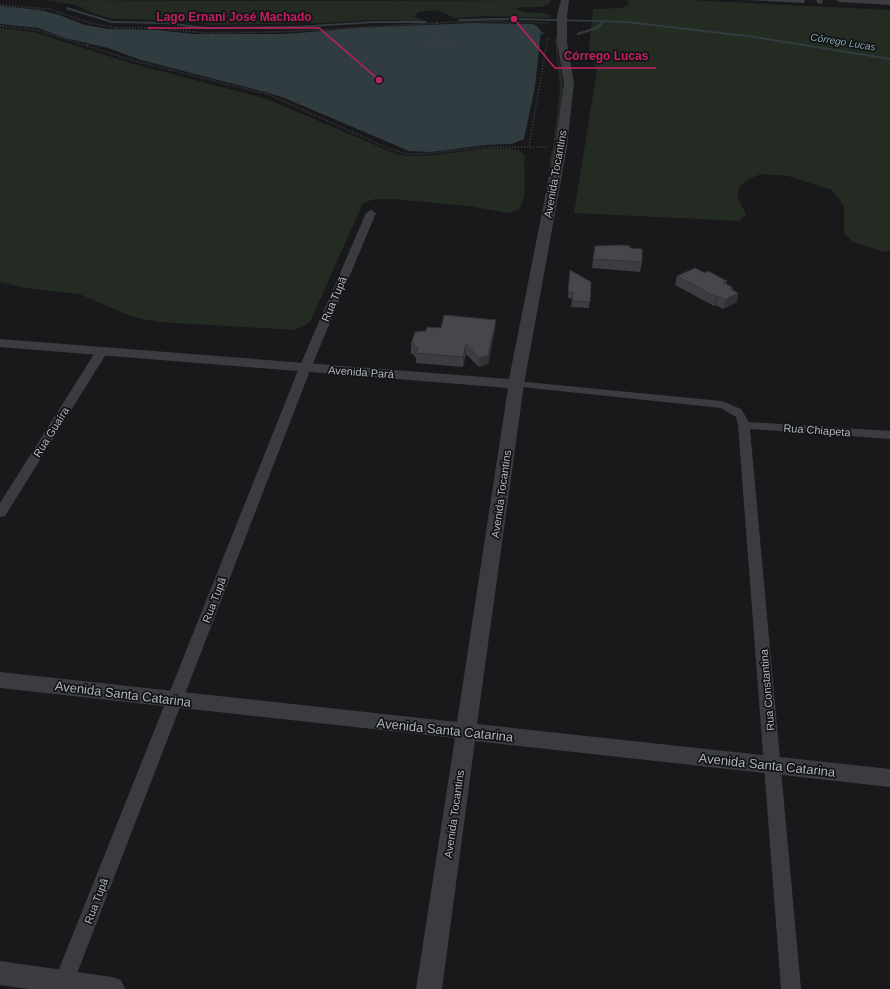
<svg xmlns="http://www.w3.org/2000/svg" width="890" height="989" font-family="Helvetica,sans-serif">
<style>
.green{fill:#232b23}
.water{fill:#313c40}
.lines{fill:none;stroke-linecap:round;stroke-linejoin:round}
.stream{fill:#313c40;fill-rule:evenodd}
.path{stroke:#404347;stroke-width:1.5;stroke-dasharray:1 2;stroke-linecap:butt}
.minor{fill:#3a3c40;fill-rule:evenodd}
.tertiary{fill:#3a3c40;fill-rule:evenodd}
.wall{fill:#3c3d40}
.shaded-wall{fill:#313234}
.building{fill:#46474b;stroke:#313234}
.labels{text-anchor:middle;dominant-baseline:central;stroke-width:3.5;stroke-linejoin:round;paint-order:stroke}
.far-water-label{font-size:10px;font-style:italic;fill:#86a5b2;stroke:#141416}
.street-label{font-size:11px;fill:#acb3ba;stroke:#141416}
.near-street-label{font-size:13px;fill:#acb3ba;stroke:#141416}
.leader{fill:none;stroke:#c12060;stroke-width:1.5}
.callout-dot{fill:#c12060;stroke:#141416;stroke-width:1.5}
.callout-label{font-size:12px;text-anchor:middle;font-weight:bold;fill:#c12060;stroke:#141416;stroke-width:3.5;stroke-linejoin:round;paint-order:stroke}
</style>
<rect width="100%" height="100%" fill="#19191b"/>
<!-- green -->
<g class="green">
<path d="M46 0 276 1 551 0C545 12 526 4 516 9 526 15 541 10 552 16L547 18 485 16 454 18 443 12 434 10 419 12 414 17 424 21H422L374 20 321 23 212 25 173 20 116 19 97 15 76 5Z"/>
<path d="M627 0H688L890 10V250L885 252 853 242 844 233V206L832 190 788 176 762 174 748 179 740 186 737 197 746 214 740 221 574 213 597 70 589 49 593 9 621 8 629 5Z"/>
<path d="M0 28 33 32 130 63 267 99 396 154C437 162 479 142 519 150L525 156C522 173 530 196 518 210L508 213 468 206 392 199H375L363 203 310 322 295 330 159 322 133 317 79 294 25 288 0 282Z"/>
<path d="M558 35V58L562 74 563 89 556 148 551 170 549 163 553 148 560 89 555 39Z"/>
</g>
<!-- water -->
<path class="water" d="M0 6 40 10 59 15 85 25 108 29 157 30 193 34H286L357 28 472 23 532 24 537 26 541 31 535 87 524 139 512 144 485 145 431 152 409 151 282 97 265 92 141 60 108 48 65 38 38 28 0 24Z"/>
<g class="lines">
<!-- stream -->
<g class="stream">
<path d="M67 7 112 21 167 22 205 27 297 26 374 21H426L427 22 426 23H374L297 28 205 29 167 24 112 23 66 9V8Z"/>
<path d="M514 18 627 21 755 36 890 58V60L755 38 627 23 604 22 598 29 578 35H577V33L596 27 601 22 514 20 459 21 458 20 459 19Z"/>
<path d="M541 32 545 33 544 34H540V33Z"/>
</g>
<!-- path -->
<g class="path">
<path d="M0 5 48 9 90 23 116 28H158L204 33 279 32 472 21 549 23"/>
<path d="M437 23 440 44"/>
<path d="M0 26 37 30 135 61 270 95 390 149 407 154H422L486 147H547"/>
<path d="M424 44H457"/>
<path d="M87 45 116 28"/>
<path d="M529 146 548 37"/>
</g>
<!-- minor -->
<g class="minor">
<path d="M816 0H822L823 3 818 4Z"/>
<path d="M371 210 376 213 311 368 71 989H51L299 368 366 213Z"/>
<path d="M102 348 108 351 5 516 0 517V503L96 351Z"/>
<path d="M516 381 722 401 741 409 749 422 890 431V439L750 429 801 989H781L738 425 736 417 721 408 512 386 510 384Z"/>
</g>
<!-- tertiary -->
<g class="tertiary">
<path d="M561 0H569L567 15V42L574 83 567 147 524 384 477 724 890 769V787L475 741 442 989H416L455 738 0 688V672L457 722 508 388 0 347V339L509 379 555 147 564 83 557 42V15Z"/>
<path d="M0 961 112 977 121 980 125 989H28L0 985Z"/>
</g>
</g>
<!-- wall -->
<g class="wall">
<path d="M746 0H805L804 3Z"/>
<path d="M835 0H890V5L840 2Z"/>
<path d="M595 246 630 248 642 262 640 272 592 268Z"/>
<path d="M570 270 591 282 589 308 571 307 572 299 568 298Z"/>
<path d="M705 273 727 281 726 284 733 290 738 293 737 302 723 309 716 305 714 306 675 285 677 276Z"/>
<path d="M441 328 495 329 488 364 479 367 466 354 463 367 416 363V357H414V354H411V344L426 331Z"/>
</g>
<!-- shaded-wall -->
<g class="shaded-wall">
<path d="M733 288 732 296 738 293 737 302 723 309 725 300 731 289Z"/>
<path d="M718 296 716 305 714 306 716 297Z"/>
<path d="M496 320 495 329 488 364 479 367V358Z"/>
<path d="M466 344V354L463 367V357Z"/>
</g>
<!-- building -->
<g class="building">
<path d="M622 245 630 246V248L642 249V262L593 259 595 246Z"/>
<path d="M695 268 705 273 708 271 727 281 723 282 733 288 731 289 738 293 725 300 718 296 716 297 677 276Z"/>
<path d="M570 270 591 282 590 302 572 301 573 292H568Z"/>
<path d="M444 315 496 320 488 355 479 358 466 344 463 357 416 353 418 348 414 347V344H411L415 332 426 331 427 327 441 328Z"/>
</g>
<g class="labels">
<!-- far-water labels -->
<g class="far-water-label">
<text transform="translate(843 42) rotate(9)">Córrego Lucas</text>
</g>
<!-- street labels -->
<g class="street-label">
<text transform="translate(555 174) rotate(-80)">Avenida Tocantins</text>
<text transform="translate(334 299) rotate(-67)">Rua Tupã</text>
<text transform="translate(361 372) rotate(4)">Avenida Pará</text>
<text transform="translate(817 430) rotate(4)">Rua Chiapeta</text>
<text transform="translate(51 432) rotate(-58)">Rua Guaíra</text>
<text transform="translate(501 494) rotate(-82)">Avenida Tocantins</text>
<text transform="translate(214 600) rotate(-69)">Rua Tupã</text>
<text transform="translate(767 690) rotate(-95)">Rua Constantina</text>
<text transform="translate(454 814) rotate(-82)">Avenida Tocantins</text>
<text transform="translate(96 901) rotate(-69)">Rua Tupã</text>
</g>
<!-- near-street labels -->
<g class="near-street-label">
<text transform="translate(123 694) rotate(7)">Avenida Santa Catarina</text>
<text transform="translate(445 730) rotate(6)">Avenida Santa Catarina</text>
<text transform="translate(767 765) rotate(6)">Avenida Santa Catarina</text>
</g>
</g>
<!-- callouts -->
<path class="leader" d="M379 80L319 28H148M514 19L555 68H656"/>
<g class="callout-dot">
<circle cx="379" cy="80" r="4"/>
<circle cx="514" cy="19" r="4"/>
</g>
<g class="callout-label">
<text x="234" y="21">Lago Ernani José Machado</text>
<text x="606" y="60">Córrego Lucas</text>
</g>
</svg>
